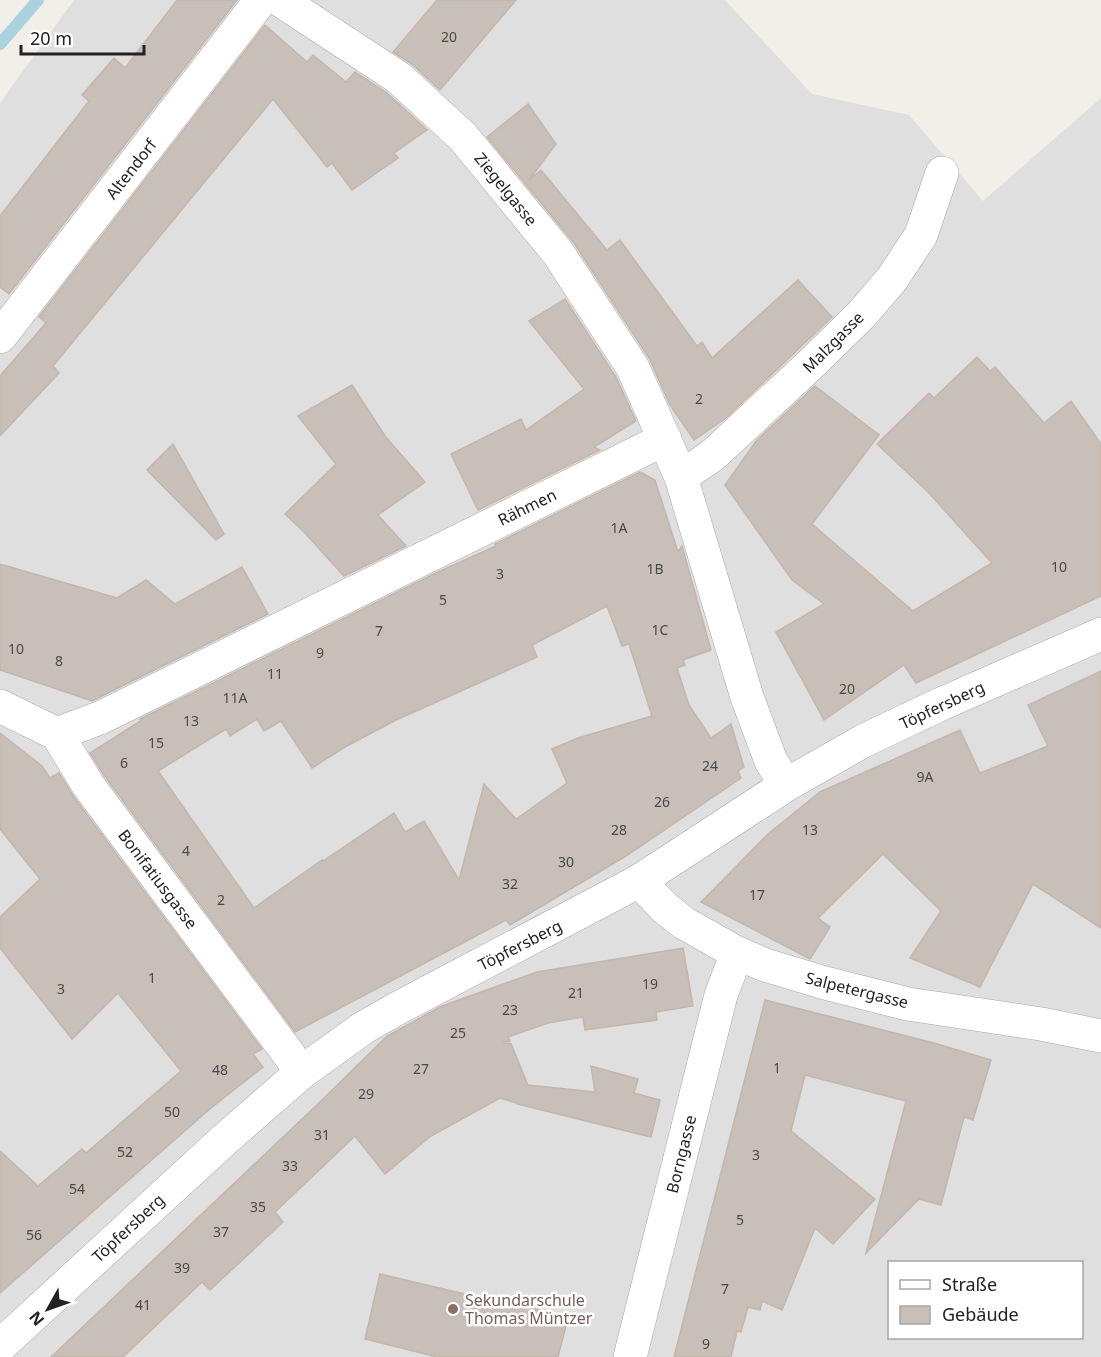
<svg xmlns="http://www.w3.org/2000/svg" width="1101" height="1357" font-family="'Noto Sans',sans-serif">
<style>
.residential{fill:#e0dfdf;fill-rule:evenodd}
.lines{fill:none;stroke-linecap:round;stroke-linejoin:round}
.stream{stroke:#aad3df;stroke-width:12}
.building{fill:#c7bfb8;stroke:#c4b6ab;stroke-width:1.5;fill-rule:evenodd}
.minor-casing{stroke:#a9a9a9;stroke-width:34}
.minor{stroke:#fff;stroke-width:33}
.education-dot{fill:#8d6e63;stroke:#fff;stroke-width:2}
.labels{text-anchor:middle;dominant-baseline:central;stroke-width:5;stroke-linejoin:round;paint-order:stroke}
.number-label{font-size:14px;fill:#4b4948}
.street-label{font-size:16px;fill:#222;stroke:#fff}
.education-label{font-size:16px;fill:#785e54;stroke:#fff;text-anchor:start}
</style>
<rect width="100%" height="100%" fill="#f2efe9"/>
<!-- residential -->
<path class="residential" d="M74 0H725L812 94 909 115 983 201 1101 98V1357H0V103ZM890 1262H1082V1338H890Z"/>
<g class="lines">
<!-- stream -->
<path class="stream" d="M0 44 38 0"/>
</g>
<!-- building -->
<g class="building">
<path d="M177 0H237L9 294 0 287V216L89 101 82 95 114 58 125 68Z"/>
<path d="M437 0H516L440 90 412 64 393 52Z"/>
<path d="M265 25 307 62 313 55 346 82 355 72 387 93 427 130 394 153 398 158 352 190 332 163 327 167 273 99 53 366 59 373 0 436V376L46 323 39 317Z"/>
<path d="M528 104 556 144 529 180 541 170 607 250 620 240 697 346 702 342 712 358 798 280 832 317 726 418 694 440 670 405 649 358 574 243 487 137Z"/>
<path d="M565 299 616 377 636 421 594 447 600 450 478 510 451 454 521 419 526 430 584 389 529 321Z"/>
<path d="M977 357 990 371 995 367 1044 423 1071 401 1101 444V596L916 683 904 665 824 720 776 632 824 604 792 580 725 485 757 440 815 386 879 435 812 524 913 611 992 563 928 492 877 444 929 393 934 398Z"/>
<path d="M352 385 385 436 425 482 378 515 406 546 344 576 304 532 285 514 336 464 298 416Z"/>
<path d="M173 444 224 534 216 540 147 470Z"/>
<path d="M640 472 655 480 678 552 682 546 711 650 683 660 685 665 677 668 689 705 711 738 731 724 744 767 738 771 741 778 626 856 510 925 506 920 295 1032 104 775 90 753 142 720 140 719 436 573 496 546 495 544ZM607 606 622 646 629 644 652 716 578 738 552 749 567 783 516 819 484 784 459 880 424 821 405 832 394 813 323 861 322 860 254 908 158 771 226 729 230 736 257 719 264 731 281 721 312 768 345 747 396 720 537 657 532 645Z"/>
<path d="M0 564 117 598 146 580 175 604 242 567 268 614 92 701 0 670Z"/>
<path d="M1101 671V928L1033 884 980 987 910 958 941 911 883 854 818 918 830 927 810 959 701 902 768 834 820 792 960 730 980 773 1048 746 1028 705Z"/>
<path d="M0 733 42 766 50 778 59 773 73 796 262 1049 253 1054 263 1067 211 1108 0 1293V1151L38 1186 82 1149 86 1153 181 1071 118 993 72 1039 0 948V917L40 879 0 829Z"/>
<path d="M683 948 693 1006 656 1012 657 1020 585 1030 583 1017 548 1023 508 1037 510 1041 503 1042 511 1044 528 1085 595 1092 591 1066 638 1079 634 1093 660 1100 651 1137 517 1104V1103L500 1098 431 1136 385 1174 355 1136 275 1212 283 1222 210 1290 202 1282 123 1357H51L321 1101 387 1036 442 1006 537 972Z"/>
<path d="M765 1000 934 1043 991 1060 973 1120 964 1117 941 1205 919 1199 866 1253 906 1101 805 1075 791 1131 875 1199 833 1244 815 1228 782 1310 762 1301 760 1310 748 1307 741 1332 737 1331 731 1357H674Z"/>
<path d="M380 1274 486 1299 487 1295 568 1318 558 1357H437L365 1339Z"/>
</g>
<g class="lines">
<!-- minor casing -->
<g class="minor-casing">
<g id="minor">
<path d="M280 0 399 78 463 137 558 253 633 368 681 477 747 697 771 761 786 785"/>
<path d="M0 337 261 0"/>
<path d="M681 477 713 455 812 363 862 314 892 279 921 235 942 173"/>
<path d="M0 706 57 734 88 785 302 1072"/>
<path d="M57 734 102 717 665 439"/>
<path d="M639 881 665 908 684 923 737 953 765 965 825 983 908 1004 1041 1024 1101 1036"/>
<path d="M0 1346 223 1141 302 1072 363 1028 398 1008 639 881 786 785 863 741 941 704 1101 634"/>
<path d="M630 1357 721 995 737 953"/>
</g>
</g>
<!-- minor -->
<use href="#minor" class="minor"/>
</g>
<!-- markers -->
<circle class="education-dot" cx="453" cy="1309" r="6"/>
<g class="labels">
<!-- number labels -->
<g class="number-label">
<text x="449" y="36">20</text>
<text x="699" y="398">2</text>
<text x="619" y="527">1A</text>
<text x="1059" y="566">10</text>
<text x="655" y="568">1B</text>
<text x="500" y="573">3</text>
<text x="443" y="599">5</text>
<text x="660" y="629">1C</text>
<text x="379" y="630">7</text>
<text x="16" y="648">10</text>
<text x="320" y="652">9</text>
<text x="59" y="660">8</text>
<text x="275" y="673">11</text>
<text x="847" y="688">20</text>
<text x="235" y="697">11A</text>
<text x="191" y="720">13</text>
<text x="156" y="742">15</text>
<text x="124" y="762">6</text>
<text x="710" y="765">24</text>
<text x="925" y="776">9A</text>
<text x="662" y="801">26</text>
<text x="619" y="829">28</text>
<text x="810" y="829">13</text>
<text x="186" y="850">4</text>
<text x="566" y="861">30</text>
<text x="510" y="883">32</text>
<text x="757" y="894">17</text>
<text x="221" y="899">2</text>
<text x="152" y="977">1</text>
<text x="650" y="983">19</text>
<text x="61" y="988">3</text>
<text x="576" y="992">21</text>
<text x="510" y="1009">23</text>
<text x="458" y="1032">25</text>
<text x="777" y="1067">1</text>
<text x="421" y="1068">27</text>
<text x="220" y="1069">48</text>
<text x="366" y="1093">29</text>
<text x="172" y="1111">50</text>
<text x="322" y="1134">31</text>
<text x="125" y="1151">52</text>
<text x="756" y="1154">3</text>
<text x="290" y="1165">33</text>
<text x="77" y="1188">54</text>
<text x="258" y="1206">35</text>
<text x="740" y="1219">5</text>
<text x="221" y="1231">37</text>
<text x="34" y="1234">56</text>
<text x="182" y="1267">39</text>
<text x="725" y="1288">7</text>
<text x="143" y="1304">41</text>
<text x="706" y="1343">9</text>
</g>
<!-- street labels -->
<g class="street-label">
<text transform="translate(131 169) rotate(-52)">Altendorf</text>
<text transform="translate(506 189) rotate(51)">Ziegelgasse</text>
<text transform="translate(833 342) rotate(-45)">Malzgasse</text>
<text transform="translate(527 507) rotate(-26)">Rähmen</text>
<text transform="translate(942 705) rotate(-25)">Töpfersberg</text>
<text transform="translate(158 879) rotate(53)">Bonifatiusgasse</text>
<text transform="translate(520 945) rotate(-27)">Töpfersberg</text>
<text transform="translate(857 990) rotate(14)">Salpetergasse</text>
<text transform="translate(681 1154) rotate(-76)">Borngasse</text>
<text transform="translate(128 1228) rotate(-43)">Töpfersberg</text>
</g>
<!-- education labels -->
<g class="education-label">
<text x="465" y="1300">Sekundarschule<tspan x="465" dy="18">Thomas Müntzer</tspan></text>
</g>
</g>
<!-- legend -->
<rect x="888" y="1261" width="195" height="78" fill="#ffffff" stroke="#a7a7a7" stroke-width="1.5"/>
<rect x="900" y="1280" width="30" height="9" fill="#ffffff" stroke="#a7a7a7" stroke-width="1.5"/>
<text x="942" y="1291" font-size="18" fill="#222222">Straße</text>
<rect x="900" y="1306" width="30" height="18" fill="#c7bfb8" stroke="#a7a7a7" stroke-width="1.5"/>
<text x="942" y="1321" font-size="18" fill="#222222">Gebäude</text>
<!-- north arrow -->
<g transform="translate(48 1309) rotate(230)" stroke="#ffffff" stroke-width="4.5" paint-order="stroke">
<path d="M0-4.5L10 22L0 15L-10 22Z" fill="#222222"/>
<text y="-9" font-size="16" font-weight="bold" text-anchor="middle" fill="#222222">N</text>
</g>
<!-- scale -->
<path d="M21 45v9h123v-9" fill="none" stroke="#222222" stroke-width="3"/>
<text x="30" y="45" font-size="18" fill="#222222" stroke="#ffffff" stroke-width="4.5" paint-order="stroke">20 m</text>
</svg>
